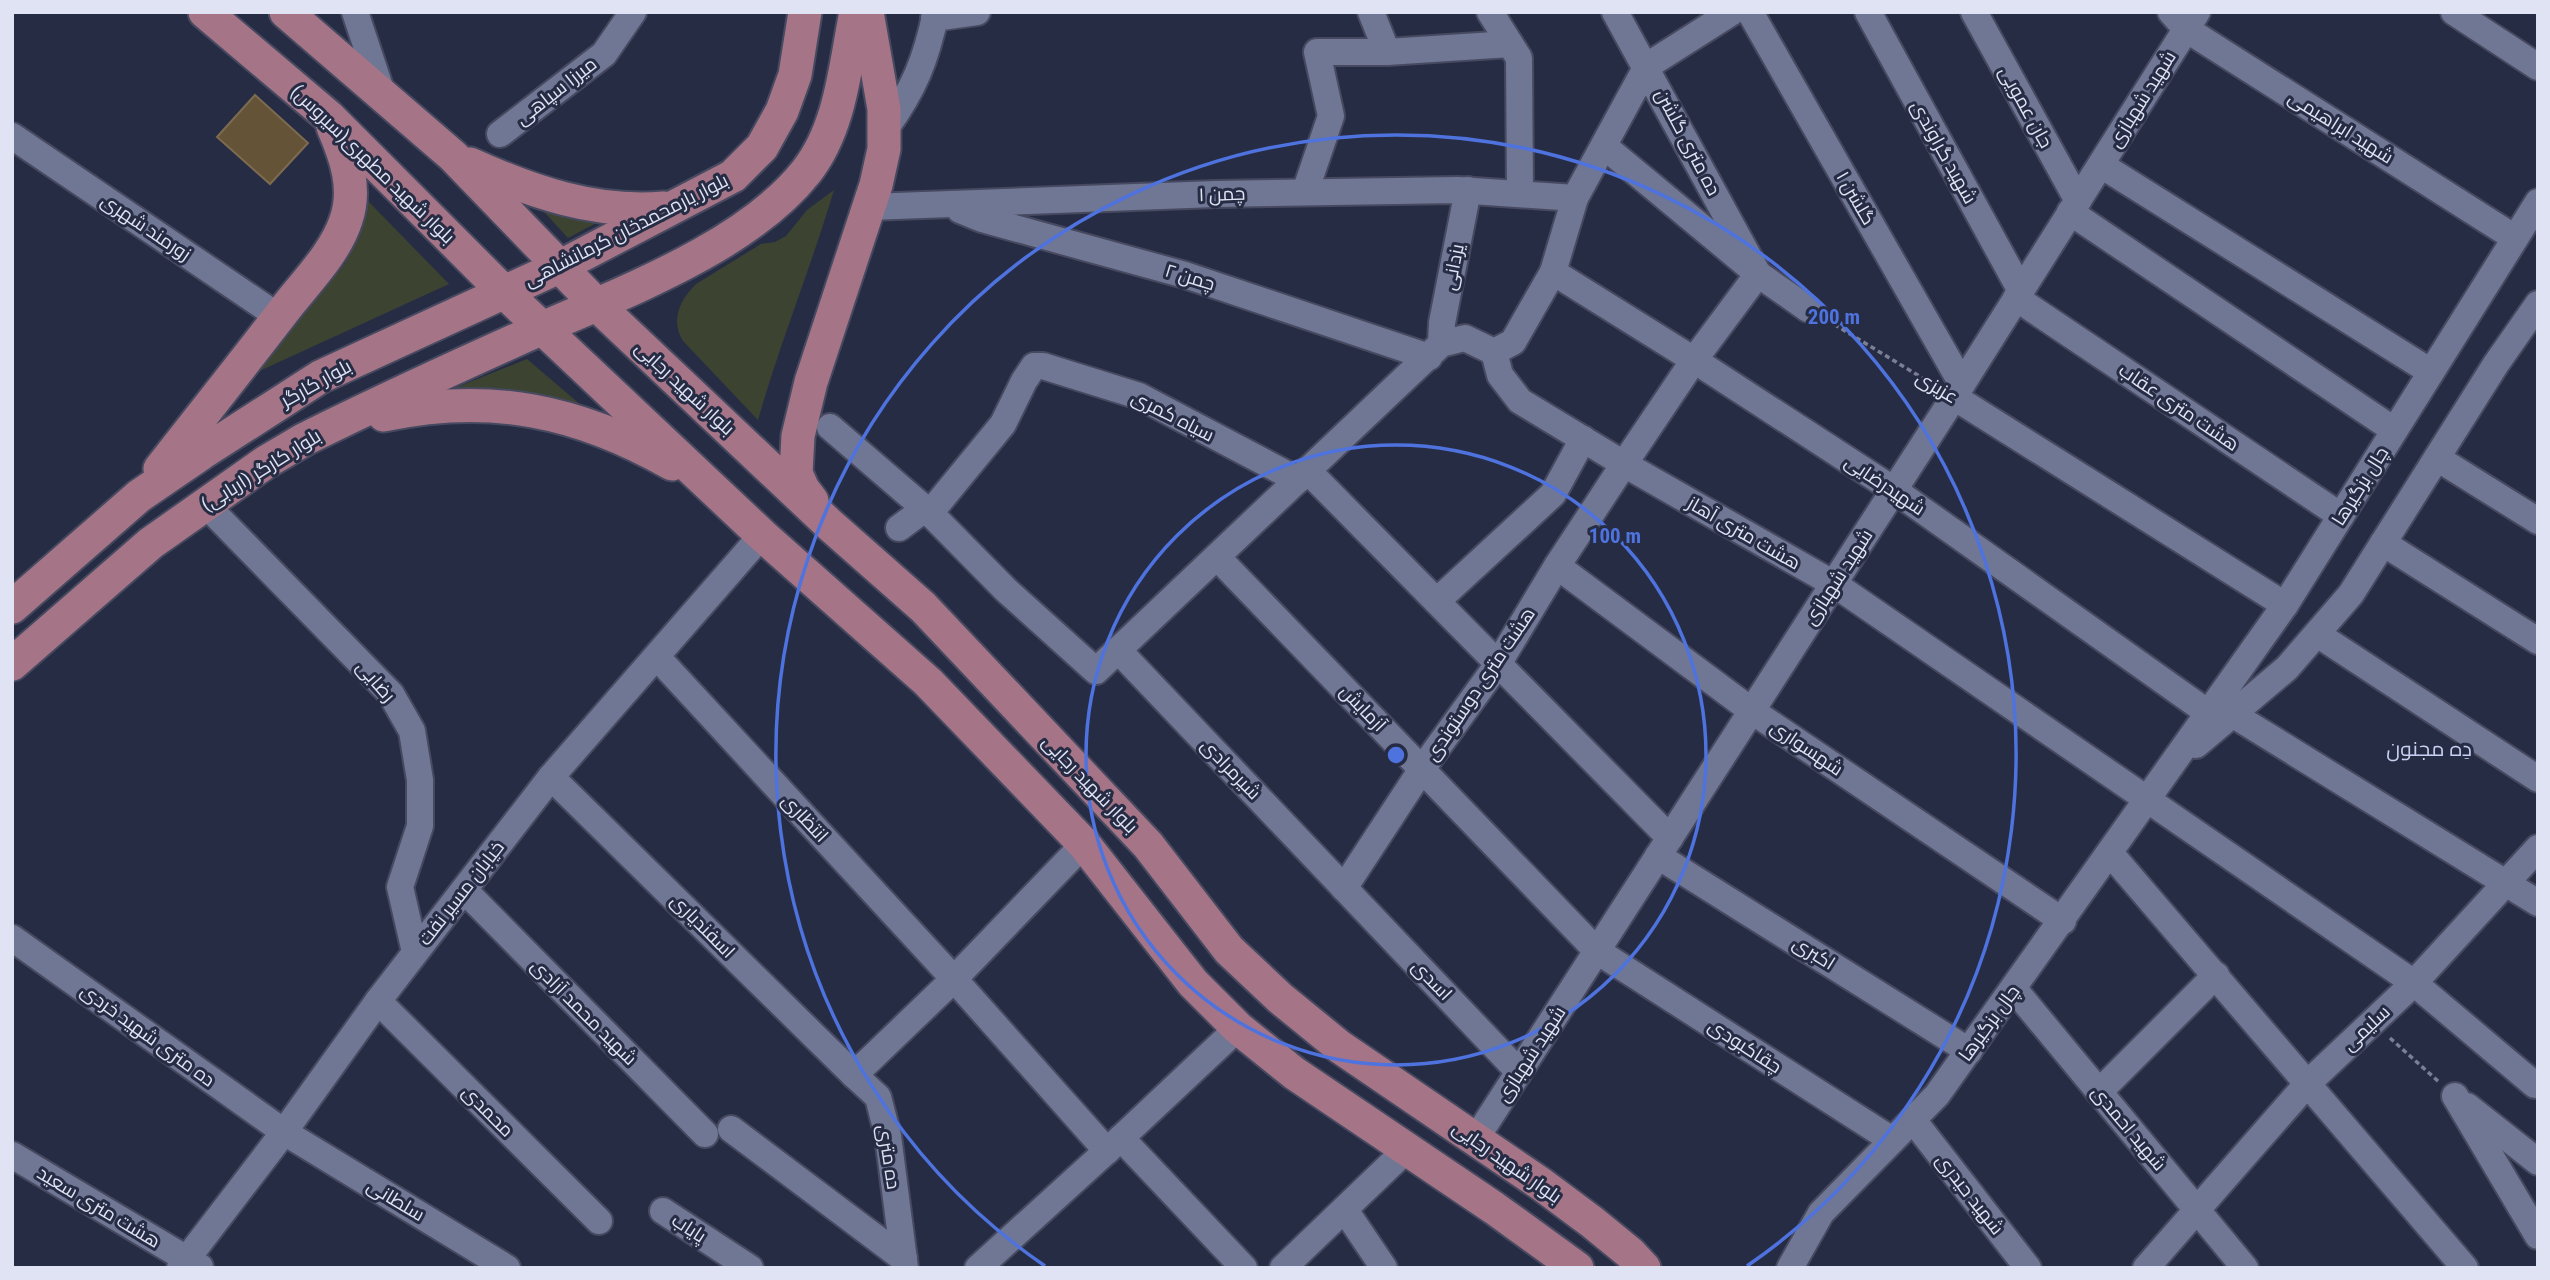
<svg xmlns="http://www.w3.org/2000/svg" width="2550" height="1280" font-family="'Roboto Condensed',Cairo,sans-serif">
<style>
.green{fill:#3c4431}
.building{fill:#655337;stroke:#7d6b4f;stroke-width:2}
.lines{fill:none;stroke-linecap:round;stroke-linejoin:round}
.minor-casing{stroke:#46495f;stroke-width:30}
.major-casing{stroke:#46495f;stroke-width:37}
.path{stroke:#7b7f94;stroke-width:3.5;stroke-dasharray:5 3.5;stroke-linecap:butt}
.minor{stroke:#707794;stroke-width:26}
.major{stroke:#a57587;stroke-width:33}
.ring{fill:none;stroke:#4e73df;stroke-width:3.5}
.labels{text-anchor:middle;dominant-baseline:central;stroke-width:6;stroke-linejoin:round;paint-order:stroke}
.street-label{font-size:19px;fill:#dfe3f4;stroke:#272c45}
.neighbourhood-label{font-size:21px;fill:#c7cff0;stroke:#272c45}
.centre{fill:#4e73df;stroke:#272c45;stroke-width:3.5}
.ring-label{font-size:21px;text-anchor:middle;font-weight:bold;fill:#4e73df;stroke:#272c45;stroke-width:6;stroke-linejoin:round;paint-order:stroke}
</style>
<rect width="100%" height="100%" fill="#272c45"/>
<!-- green -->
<g class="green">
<path d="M834 190C811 267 780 343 758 420L683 341C670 320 680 300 696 284L761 244 775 242 786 236 807 210Z"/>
<path d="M366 199 449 284 251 375 345 263 360 232Z"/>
<path d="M537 204 600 221 568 238Z"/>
<path d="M527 359 582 406C538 395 495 388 450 390Z"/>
</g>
<!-- building -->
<path class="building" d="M255 95 308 143 270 184 217 137Z"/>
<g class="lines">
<!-- minor casing -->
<g class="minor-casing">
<g id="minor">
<path d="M355 12 383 96"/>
<path d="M1371 12 1387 52"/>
<path d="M1490 12 1519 58 1520 194"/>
<path d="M1750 12 1962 384"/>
<path d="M1868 12 2021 291"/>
<path d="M1974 12 2078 201"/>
<path d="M2171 12 2186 29 2515 238"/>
<path d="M2454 12 2538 67"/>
<path d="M934 18 977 12"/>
<path d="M886 128C914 89 926 60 936 12"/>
<path d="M500 134 604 54 633 12"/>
<path d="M12 136 279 317"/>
<path d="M1604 146 1758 274 1808 309"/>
<path d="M2101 165 2431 372"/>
<path d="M1305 192 1331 116 1317 52H1387L1510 44"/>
<path d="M869 207 1215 194 1458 190 1575 198"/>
<path d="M960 210 982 219 1185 275 1429 357"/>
<path d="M2070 212 2394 430"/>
<path d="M1553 272 1694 360 1894 490 2207 712"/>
<path d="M2016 298 2341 516"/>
<path d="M1441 344 1442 323 1468 190"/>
<path d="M1494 352 1500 375 1520 401 1624 464 1834 584 2414 983 2535 1085 2538 1082"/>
<path d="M1954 397 2285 605"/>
<path d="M830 427 930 513 1003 424 1024 381 1034 366H1043L1139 396 1298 480"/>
<path d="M2437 458 2538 521"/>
<path d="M1308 471 1670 838"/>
<path d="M205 504 391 694 412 731 420 780V826L400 887 415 952"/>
<path d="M899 528 919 513H930L1006 590 1096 671 1441 344 1465 338 1494 352 1513 342 1553 272 1575 198 1647 66 1732 12"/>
<path d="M2383 543 2538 641"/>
<path d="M1217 557 1597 951 1892 1140"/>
<path d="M1557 566 1752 711 2063 921"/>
<path d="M1437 601 1553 494 1583 439"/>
<path d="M2317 634 2538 779"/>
<path d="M1118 650 1519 1072"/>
<path d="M657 657 954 979 1107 1151"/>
<path d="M2232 714 2538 903"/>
<path d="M2196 745 2287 668 2351 594 2496 364 2538 304"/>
<path d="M551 777 854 1075"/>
<path d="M2110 853 2465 1268"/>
<path d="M1658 856 1969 1051"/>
<path d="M1344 888 1422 769 1498 664 1557 566 1624 464 1694 360 1758 274 1615 12"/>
<path d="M464 890 705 1134"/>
<path d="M12 938 284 1132 507 1268"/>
<path d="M2014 989 2245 1268"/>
<path d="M378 1001 599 1221"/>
<path d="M2099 1092 2216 975"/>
<path d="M2455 1096 2538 1236"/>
<path d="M2467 1106 2538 1162"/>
<path d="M1913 1120 2028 1268"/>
<path d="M731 1129 904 1259"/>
<path d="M1121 1138 1244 1268"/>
<path d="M1475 1140 1954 397 2197 12"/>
<path d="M12 1155 200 1267"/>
<path d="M1345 1210 1384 1268"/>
<path d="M663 1211 750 1268"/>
<path d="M180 1268 284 1132 378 1001 551 777 762 535"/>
<path d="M905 1268 888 1136 878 1097 854 1075 954 979 1084 844"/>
<path d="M978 1268 1121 1138 1238 1028"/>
<path d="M1283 1268 1406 1150"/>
<path d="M1790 1268 1821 1213 1937 1095 2285 605 2538 202"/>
<path d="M2146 1268 2308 1083 2414 983 2538 848"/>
</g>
</g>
<!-- major casing -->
<g class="major-casing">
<g id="major">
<path d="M205 12 328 116 505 293 762 535 928 682 1084 844 1193 983 1238 1028 1294 1073 1494 1208 1577 1268"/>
<path d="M286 12 453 156 597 305 830 525 923 607 1148 845 1229 950 1280 998 1340 1047 1541 1184 1592 1222 1630 1253 1644 1268"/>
<path d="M470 164C532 192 595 214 664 208"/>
<path d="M384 415C490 392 579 411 672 464"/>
<path d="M160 469C203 414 246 360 289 304 309 279 336 251 346 220 357 188 346 157 333 127"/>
<path d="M812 501 803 489 796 473 798 436 811 382 876 185 884 149V109L867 12"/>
<path d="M12 607 139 496 202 453 320 377 561 266 733 176 762 147 782 111 795 75 805 12"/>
<path d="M12 664 151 543 266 462 305 439C384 400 464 363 545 327 629 290 748 245 806 172 841 128 845 66 856 12"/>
</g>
</g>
<!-- path -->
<g class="path">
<path d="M1827 320 1934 385"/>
<path d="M2390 1038 2439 1082"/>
</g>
<!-- minor -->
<use href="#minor" class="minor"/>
<!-- major -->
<use href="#major" class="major"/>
</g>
<!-- distance rings -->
<g class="ring">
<circle cx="1396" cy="755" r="310"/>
<path d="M1045 1266A620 620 0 1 1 1747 1266"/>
</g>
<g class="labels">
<!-- street labels -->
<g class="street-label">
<text transform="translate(556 91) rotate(-38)">میرزا سپاهی</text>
<text transform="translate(2142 99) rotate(-58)">شهید شهبازی</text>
<text transform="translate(2026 107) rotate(61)">جان عمویی</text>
<text transform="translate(2341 127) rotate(32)">شهید ابراهیمی</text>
<text transform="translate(1688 142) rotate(62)">ده متری گلشن</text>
<text transform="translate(1944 152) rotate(61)">شهید گراوندی</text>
<text transform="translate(373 164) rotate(44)">بلوار شهید مطهری(سیروس)</text>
<text transform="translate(1222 194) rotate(-2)">چمن ۱</text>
<text transform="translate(1856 198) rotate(60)">گلشن ۱</text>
<text transform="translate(146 227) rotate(34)">زورمند شهری</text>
<text transform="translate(626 230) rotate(-27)">بلوار یارمحمدخان کرمانشاهی</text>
<text transform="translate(1453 267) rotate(-79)">یزدانی</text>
<text transform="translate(1190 277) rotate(17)">چمن ۲</text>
<text transform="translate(316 383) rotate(-29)">بلوار کارگر</text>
<text transform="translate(1937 387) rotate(31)">عزیزی</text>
<text transform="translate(685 388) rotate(43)">بلوار شهید رجایی</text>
<text transform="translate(2179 407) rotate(34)">هشت متری عقاب</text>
<text transform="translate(1173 416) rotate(27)">سیاه کمری</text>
<text transform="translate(261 470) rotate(-32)">بلوار کارگر (اربابی)</text>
<text transform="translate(1885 485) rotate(34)">شهیدرضایی</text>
<text transform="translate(2360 486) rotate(-58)">چال بزگیرها</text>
<text transform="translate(1744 533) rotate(30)">هشت متری آهاز</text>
<text transform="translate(1838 577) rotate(-57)">شهید شهبازی</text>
<text transform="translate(376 681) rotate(49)">رضایی</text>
<text transform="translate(1480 684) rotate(-56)">هشت متری دوستوندی</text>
<text transform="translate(1363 708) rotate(46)">آزمایش</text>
<text transform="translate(1807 748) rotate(34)">شهسواری</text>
<text transform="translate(1231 769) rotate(46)">شیرمرادی</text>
<text transform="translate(1090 784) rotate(46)">بلوار شهید رجایی</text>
<text transform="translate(805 818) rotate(47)">انتظاری</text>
<text transform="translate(461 893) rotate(-52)">خیابان مسیر نفت</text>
<text transform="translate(703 926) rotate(45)">اسفندیاری</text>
<text transform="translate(1814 953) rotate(32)">اکبری</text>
<text transform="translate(1432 980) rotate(46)">اسدی</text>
<text transform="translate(584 1012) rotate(45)">شهید محمد آزادی</text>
<text transform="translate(1989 1023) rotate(-54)">چال بزگیرها</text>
<text transform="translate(2366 1028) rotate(-43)">سلیمی</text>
<text transform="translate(148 1035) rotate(36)">ده متری شهید خردی</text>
<text transform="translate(1745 1046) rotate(33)">چقاکبودی</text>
<text transform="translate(1531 1054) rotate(-57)">شهید شهبازی</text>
<text transform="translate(488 1111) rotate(45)">محمدی</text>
<text transform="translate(2129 1128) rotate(50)">شهید احمدی</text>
<text transform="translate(889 1157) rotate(81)">ده متری</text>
<text transform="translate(1507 1162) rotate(35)">بلوار شهید رجایی</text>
<text transform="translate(1970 1194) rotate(52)">شهید حیدری</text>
<text transform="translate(396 1200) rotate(31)">سلطانی</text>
<text transform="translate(99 1207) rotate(31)">هشت متری سعید</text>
<text transform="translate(689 1228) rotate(33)">پایاب</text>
</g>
<!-- neighbourhood labels -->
<g class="neighbourhood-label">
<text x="2429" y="749">دِه مجنون</text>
</g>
</g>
<circle cx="1396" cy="755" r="10" class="centre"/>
<g class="ring-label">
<text x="1834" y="324">200 m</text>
<text x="1615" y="543">100 m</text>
</g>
<!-- border -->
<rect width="2550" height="1280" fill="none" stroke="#dfe3f4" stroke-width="28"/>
</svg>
